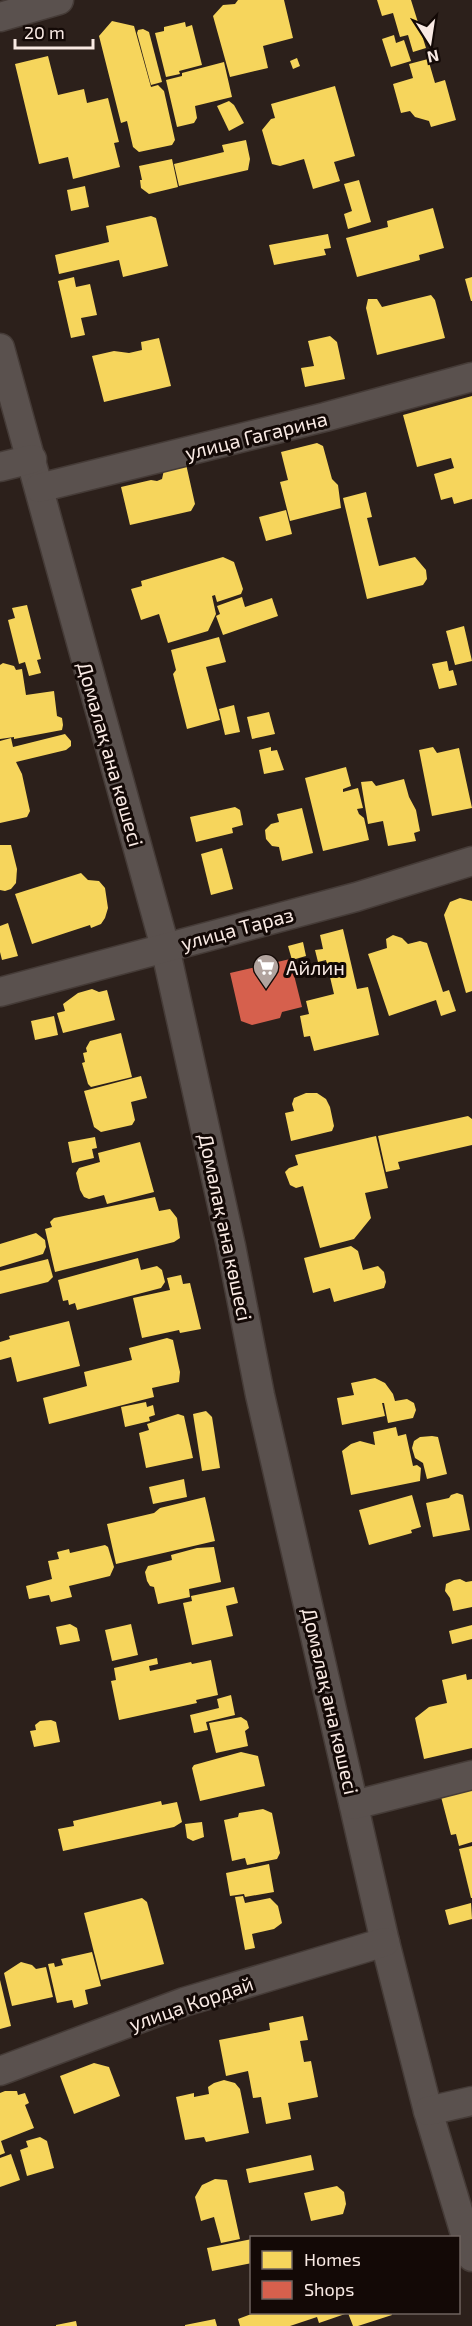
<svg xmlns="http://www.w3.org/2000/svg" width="472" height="2326" font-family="'Exo 2',sans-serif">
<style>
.homes{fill:#f6d55c}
.shops{fill:#d6604d}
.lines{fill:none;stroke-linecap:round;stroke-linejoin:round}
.minor-casing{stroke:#453b37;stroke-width:31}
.minor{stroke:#5a514e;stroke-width:28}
.labels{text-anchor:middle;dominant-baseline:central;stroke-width:6;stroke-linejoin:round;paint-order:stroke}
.street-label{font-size:20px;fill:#f9eae4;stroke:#130906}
.poi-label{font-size:20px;fill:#f9eae4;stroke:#130906;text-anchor:start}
</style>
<rect width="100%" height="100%" fill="#2c201b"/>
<!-- homes -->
<g class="homes">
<path d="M238 0H284L293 38 263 46 268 68 230 77 213 16 223 5 235 4Z"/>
<path d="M377 0H411L426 48 413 52 408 35 400 37 393 13 382 16Z"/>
<path d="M112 21 134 26 151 87 158 85 164 91 175 140 172 145 139 152 133 147 127 121 121 123 99 36Z"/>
<path d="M185 22 186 27 192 25 202 65 179 71 180 74 166 77 155 33 164 31V27Z"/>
<path d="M143 29 149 32 162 82 151 85 137 33 138 30Z"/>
<path d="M394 35 396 43 404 40 411 61 391 67 382 39Z"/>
<path d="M48 56 58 95 84 89 87 103 108 98 119 142 114 143 120 167 73 179 68 157 39 164 15 64Z"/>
<path d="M297 58 300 66 293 69 290 61Z"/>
<path d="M428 59 435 83 445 80 456 120 431 127 429 121 415 117 410 111 401 113 393 84 413 78 409 64Z"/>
<path d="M224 62 232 97 195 106 197 118 194 123 177 127 166 80 182 76V73Z"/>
<path d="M335 86 355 156 334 162 340 181 313 189 304 159 280 166 272 164 262 130 271 119 275 118 271 104Z"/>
<path d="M229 101 234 105 244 123 229 131 217 106Z"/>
<path d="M246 140 250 159 248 170 179 186 174 164 224 152 222 145Z"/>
<path d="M172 159 178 187 149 194 141 188 140 180H142L139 166Z"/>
<path d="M359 180 371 222 348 229 344 214 352 211 344 184Z"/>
<path d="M85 186 89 207 71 211 67 190Z"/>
<path d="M433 208 444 248 419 255 420 260 357 277 346 238 388 227 387 221Z"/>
<path d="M151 216 156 218 168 266 123 277 119 260 59 274 55 255 109 242 106 226Z"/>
<path d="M328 234 331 248 324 249 326 255 274 265 269 245Z"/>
<path d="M74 277 76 287 90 284 97 315 81 318 85 335 71 338 58 281Z"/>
<path d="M472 277V301H471L465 279Z"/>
<path d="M431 295 435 300 445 338 377 355 366 308 368 299H377L382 307Z"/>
<path d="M330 336 337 342 345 379 305 387 301 368 314 366 308 341Z"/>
<path d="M159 338 171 386 104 402 92 356 114 351 129 353 142 350 141 342Z"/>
<path d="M472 396V499L454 504 452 497 441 500 434 474 454 468 451 458 417 467 403 415Z"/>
<path d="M317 443 323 446 332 479 338 485 341 508 290 521 280 482 288 480 281 452Z"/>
<path d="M186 464 195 504 191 511 130 525 121 487 151 480 157 481 162 479 164 470Z"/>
<path d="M366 492 372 517 367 518 379 566 415 557 426 570 427 579 423 585 367 599 343 498Z"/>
<path d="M286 510 292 534 266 541 259 517Z"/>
<path d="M223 557 234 562 243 589 241 594 217 602 215 595 212 596 216 614 208 631 168 643 159 614 141 620 131 589 142 586 141 581Z"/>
<path d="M242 597 245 607 272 598 278 616 223 635 216 616 220 614 217 606Z"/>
<path d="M27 605 41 659 37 660 41 673 29 676 25 662 19 664 8 620 15 618 12 608Z"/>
<path d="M464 626 472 661 455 665 446 631Z"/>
<path d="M219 637 226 662 206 667 220 720 187 729 173 674 176 670 171 650Z"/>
<path d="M447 661 449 671 453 670 457 685 439 689 432 664Z"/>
<path d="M3 663 14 666 16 670 22 669 26 695 54 691 57 716 62 718 63 725 62 730 14 739V737L0 739V665Z"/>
<path d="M234 705 240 732 225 735 219 709Z"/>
<path d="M269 712 275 734 252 739 247 717Z"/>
<path d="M65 734 71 741V746L66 750 16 762 22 774 30 811 27 817 0 823V741L11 738 13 747Z"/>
<path d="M271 747V751L277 750 284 770 264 774 259 750Z"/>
<path d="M433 747 437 753 459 748 472 808 432 816 419 750Z"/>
<path d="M346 767 351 786 343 789V792L358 788 363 808 357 809 359 814 364 818 369 840 323 851 305 778Z"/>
<path d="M404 779 409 797 416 810 420 831 414 833 416 841 388 846 383 821 368 824 361 782 372 781 376 786Z"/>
<path d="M235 807 240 810 243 825 232 828 233 833 196 842 190 817Z"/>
<path d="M302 808 313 853 282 861 279 847 272 846 266 839 265 830 271 824 279 822 277 814Z"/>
<path d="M0 845H11L17 869 16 883 11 889 5 891 0 890Z"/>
<path d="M222 848 233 889 211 895 201 854Z"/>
<path d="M81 873 88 880 99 881 105 888 108 908 105 918 101 924 91 928 90 925 32 944 15 894Z"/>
<path d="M460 898 472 901V991L466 993 444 915 450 902Z"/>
<path d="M8 923 18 956 2 960 0 952V926Z"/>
<path d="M343 929 357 989 368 987 379 1035 314 1051 310 1036 304 1037 300 1016 309 1014 306 1001 334 994 326 960 318 962 315 950 323 949 320 935Z"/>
<path d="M393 935 402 938 408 944 420 941 427 943 443 992 449 990 456 1011 441 1016 436 1000 389 1016 368 954 387 948 386 939Z"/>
<path d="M303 942 306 956 292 960 288 946Z"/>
<path d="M92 989 99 992 107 990 115 1020 63 1033 57 1013 65 1011 63 1004 78 993Z"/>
<path d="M54 1016 58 1035 35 1040 31 1021Z"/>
<path d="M121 1033 132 1077 91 1087 88 1084 82 1063 85 1062 83 1053 87 1052 86 1048 90 1041Z"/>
<path d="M141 1076 147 1098 131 1102 135 1120 132 1125 101 1132 94 1127 84 1091Z"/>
<path d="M306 1093H317L326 1099 330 1107 334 1126 332 1131 291 1141 285 1113 294 1111 292 1104 294 1098Z"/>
<path d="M468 1116 472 1119V1145L398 1162 400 1169 386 1172 378 1136Z"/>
<path d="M376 1136 388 1188 365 1193 371 1218 354 1239 320 1248 303 1186 296 1188 290 1185 285 1172 289 1168 298 1165 295 1155Z"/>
<path d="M95 1137 97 1148 92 1149 94 1158 72 1163 68 1142Z"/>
<path d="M140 1142 154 1192 107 1204 104 1195 89 1199 84 1197 80 1190 76 1173 79 1168 100 1162 98 1153Z"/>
<path d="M155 1197 159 1211 170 1209 177 1218 180 1238 174 1242 55 1272 45 1229 52 1227 50 1222 54 1218Z"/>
<path d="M36 1233 45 1240 46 1247 43 1254 0 1267V1244Z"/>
<path d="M351 1246 358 1251 363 1270 378 1266 384 1272 386 1282 384 1288 334 1302 330 1288 313 1293 304 1258Z"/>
<path d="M138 1258 141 1270 157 1266 162 1270 165 1282 161 1288 77 1310 75 1303 69 1305 68 1300 63 1301 58 1280Z"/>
<path d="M48 1259 53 1277 48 1282 0 1294V1271Z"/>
<path d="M181 1275 183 1284 190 1283 201 1329 180 1333 179 1330 142 1338 133 1298 170 1290 167 1278Z"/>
<path d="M69 1321 80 1366 17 1382 11 1357 0 1360V1342L10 1339 9 1336Z"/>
<path d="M167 1338 173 1340 180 1372 179 1382 152 1388 154 1397 49 1424 43 1398 87 1386 84 1372 132 1360 129 1348Z"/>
<path d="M375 1378 385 1383 393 1394 395 1401 407 1399 414 1403 416 1410 413 1418 388 1423 384 1403H382L385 1416 342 1425 337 1398 354 1395 351 1383Z"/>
<path d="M146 1402 147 1407 153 1405 155 1415 149 1417 150 1421 125 1427 121 1407Z"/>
<path d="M206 1411 212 1417 220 1468 202 1471 193 1414Z"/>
<path d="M178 1414 184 1416 193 1458 146 1468 139 1433 149 1430 147 1424Z"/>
<path d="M396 1427 398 1436 406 1434 413 1466 417 1465 421 1468 420 1481 351 1495 342 1451 351 1444 360 1441 375 1445 373 1432Z"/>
<path d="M432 1436 438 1437 447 1474 427 1479 423 1463 415 1458 412 1448 414 1441 420 1437Z"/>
<path d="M184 1479 187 1497 153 1504 149 1487Z"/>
<path d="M457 1493 463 1495 470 1530 433 1537 426 1503 449 1498 451 1495Z"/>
<path d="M412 1495 421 1527 411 1530 412 1533 369 1545 359 1510Z"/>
<path d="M205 1497 215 1541 116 1564 107 1524 154 1513 160 1508Z"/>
<path d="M105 1545 108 1547 114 1567 110 1576 69 1586 72 1597 51 1602 49 1595 29 1599 26 1586 52 1579 48 1561 59 1559 57 1552 69 1549 70 1553Z"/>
<path d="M214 1547 221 1582 189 1589 190 1597 158 1604 154 1587 150 1586 147 1581 145 1572 148 1566 172 1560 171 1555 197 1548Z"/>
<path d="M460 1579 466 1582 472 1581V1607L453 1611 450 1598 445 1591 446 1584 454 1580Z"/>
<path d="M234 1587 238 1603 226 1606 233 1636 192 1645 183 1603 192 1601 191 1596Z"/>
<path d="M70 1624 77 1628 80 1641 60 1645 56 1627Z"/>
<path d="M131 1624 138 1655 112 1661 105 1630Z"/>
<path d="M472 1625V1639L452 1644 449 1631Z"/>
<path d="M157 1658 158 1664 149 1666 150 1671 191 1662 192 1664 211 1660 218 1695 196 1700 197 1703 119 1720 111 1681 116 1680 114 1668Z"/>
<path d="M466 1674 467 1680 472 1679V1748L424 1759 415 1718 429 1707 447 1703 442 1680Z"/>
<path d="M231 1695 235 1715 206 1722 208 1730 194 1733 190 1715 219 1708 217 1699Z"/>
<path d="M241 1717 247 1721 249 1728 245 1731 248 1746 216 1753 209 1723Z"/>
<path d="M51 1720 56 1722 60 1742 34 1747 30 1731 36 1730 35 1725 40 1721Z"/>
<path d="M241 1752 258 1756 265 1786 200 1801 192 1768 194 1765Z"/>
<path d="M472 1780V1842L459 1846 456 1834 451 1835 439 1789Z"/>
<path d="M161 1801 162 1805 177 1802 182 1822 174 1827 63 1851 58 1829 74 1826 73 1821Z"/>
<path d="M263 1809 272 1813 280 1853 277 1859 247 1865 245 1858 232 1861 224 1820 238 1817 239 1813Z"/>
<path d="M202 1822 204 1837 193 1841 187 1838 185 1824Z"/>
<path d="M472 1846V1898H471L459 1849Z"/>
<path d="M269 1864 274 1892 245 1897 244 1894 230 1896 226 1873Z"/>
<path d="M243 1896 245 1903 270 1898 278 1906 282 1923 274 1929 252 1934 255 1948 245 1950 235 1897Z"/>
<path d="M142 1898 147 1902 164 1964 101 1980 84 1913Z"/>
<path d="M471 1903 472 1919 449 1925 445 1910Z"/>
<path d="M92 1952 101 1986 85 1990 88 2004 74 2008 72 2000 57 2003 48 1964 54 1963 55 1967 63 1965 61 1959Z"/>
<path d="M21 1962 32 1965 36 1969 46 1967 53 1997 12 2006 4 1973Z"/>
<path d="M0 1980 11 2026 0 2029Z"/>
<path d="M303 2016 308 2040 300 2041 304 2062 311 2061 318 2097 288 2103 291 2119 266 2124 261 2097 253 2098 248 2071 226 2076 219 2040 270 2030 269 2023Z"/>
<path d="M94 2063 109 2067 120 2096 74 2114 60 2076Z"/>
<path d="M224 2080 235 2083 240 2089 249 2133 206 2142 204 2137 185 2140 176 2097 194 2093V2097L209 2094 208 2087 214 2083Z"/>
<path d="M5 2091H17L18 2095 25 2093 29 2103 25 2105 34 2128 1 2141 5 2153 0 2155V2093Z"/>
<path d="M40 2137 47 2141 54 2168 27 2176 20 2150 28 2147 26 2141Z"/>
<path d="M11 2154 20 2180 0 2187V2158Z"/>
<path d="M311 2155 314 2170 249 2183 246 2169Z"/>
<path d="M215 2179 227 2180 240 2239 221 2243 214 2217 201 2221 195 2197 202 2185Z"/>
<path d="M337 2186 344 2192 346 2204 343 2214 311 2221 304 2193Z"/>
<path d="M252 2239V2263L212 2271 207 2248Z"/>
<path d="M257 2312H391L392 2315 358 2326H353L348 2313 319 2323 317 2317 290 2326H240L238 2319Z"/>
<path d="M215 2319 217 2326H185V2325Z"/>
<path d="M76 2321 77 2326H56V2325Z"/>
</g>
<!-- shops -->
<path class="shops" d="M290 959 302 1007 282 1012 280 1018 252 1025 241 1021 230 973Z"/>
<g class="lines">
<!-- minor casing -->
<g class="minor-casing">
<g id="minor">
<path d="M0 17 59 0"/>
<path d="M0 348 165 947 231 1246 260 1395 385 1942 428 2111 472 2257"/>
<path d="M0 467 32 459"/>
<path d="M39 488 325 417 472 377"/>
<path d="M0 992 356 897 472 861"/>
<path d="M354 1805 472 1775"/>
<path d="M0 2071 184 2002 385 1942"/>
<path d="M428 2111 472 2101"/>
</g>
</g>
<!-- minor -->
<use href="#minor" class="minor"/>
</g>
<!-- icons -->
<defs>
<g id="supermarket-pin" transform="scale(1.35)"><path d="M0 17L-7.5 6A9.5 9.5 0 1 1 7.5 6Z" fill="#b1a39e" stroke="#130906"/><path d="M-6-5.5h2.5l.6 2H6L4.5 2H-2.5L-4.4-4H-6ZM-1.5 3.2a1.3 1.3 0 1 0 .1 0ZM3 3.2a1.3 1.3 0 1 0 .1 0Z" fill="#fff"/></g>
</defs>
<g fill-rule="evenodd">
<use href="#supermarket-pin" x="266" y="967"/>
</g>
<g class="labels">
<!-- street labels -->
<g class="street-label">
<text transform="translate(256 435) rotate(-14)">улица Гагарина</text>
<text transform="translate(111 754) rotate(74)">Домалақ ана көшесі</text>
<text transform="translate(237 928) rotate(-15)">улица Тараз</text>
<text transform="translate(226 1227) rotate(78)">Домалақ ана көшесі</text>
<text transform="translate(331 1701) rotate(77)">Домалақ ана көшесі</text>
<text transform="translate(191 2003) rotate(-19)">улица Кордай</text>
</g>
<!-- poi labels -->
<g class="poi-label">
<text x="286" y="967">Айлин</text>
</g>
</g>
<!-- legend -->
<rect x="250" y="2236" width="210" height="78" fill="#130906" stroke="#6f635f" stroke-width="1.5"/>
<rect x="262" y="2251" width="30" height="18" fill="#f6d55c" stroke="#6f635f" stroke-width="1.5"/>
<text x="304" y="2266" font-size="18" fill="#f9eae4">Homes</text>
<rect x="262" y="2281" width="30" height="18" fill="#d6604d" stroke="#6f635f" stroke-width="1.5"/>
<text x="304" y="2296" font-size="18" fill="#f9eae4">Shops</text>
<!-- north arrow -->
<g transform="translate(430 42) rotate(168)" stroke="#130906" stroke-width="4.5" paint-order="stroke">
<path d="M0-4.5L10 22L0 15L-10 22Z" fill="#f9eae4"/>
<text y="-9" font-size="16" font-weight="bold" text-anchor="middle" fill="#f9eae4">N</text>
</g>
<!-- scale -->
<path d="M15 39v9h78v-9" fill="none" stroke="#f9eae4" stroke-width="3"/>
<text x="24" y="39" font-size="18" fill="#f9eae4" stroke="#130906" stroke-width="4.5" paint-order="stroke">20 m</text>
</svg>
